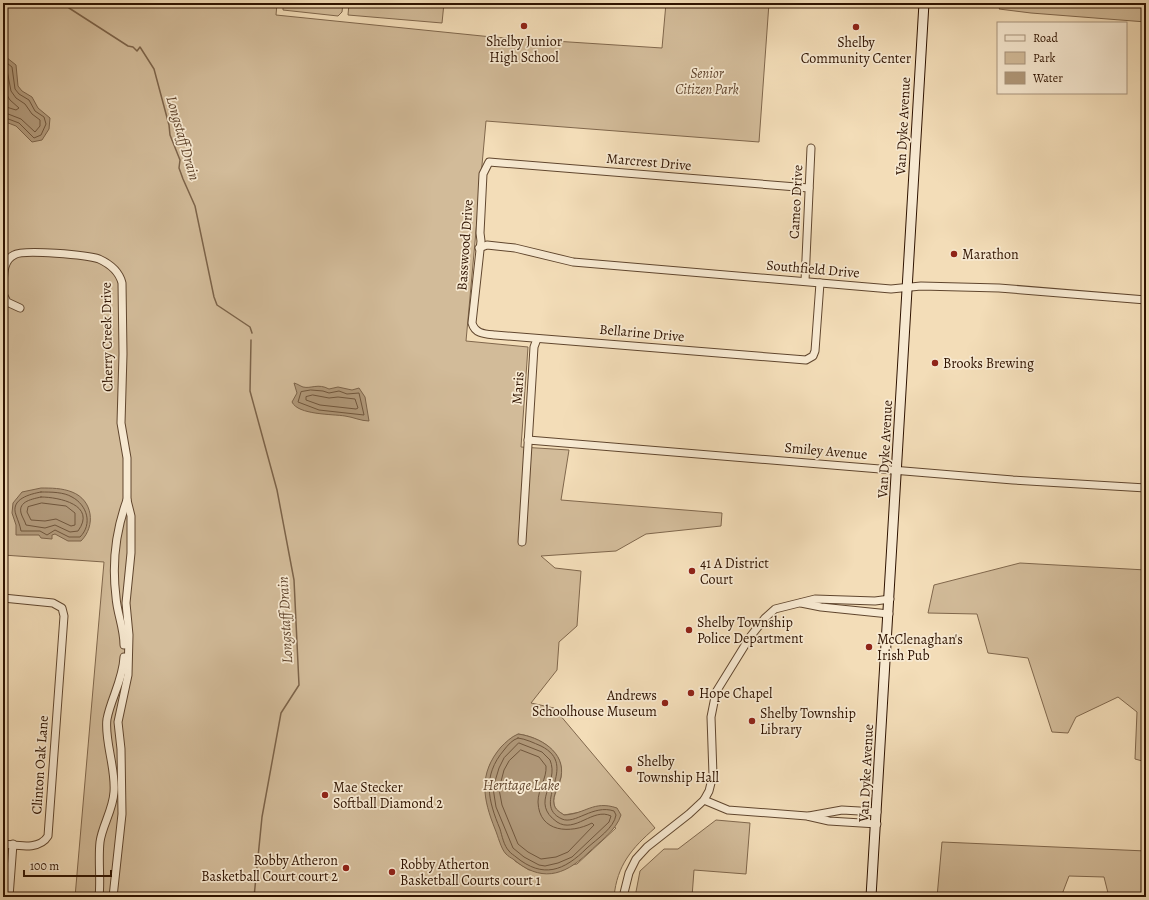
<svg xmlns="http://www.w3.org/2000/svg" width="1149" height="900" font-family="Alegreya,serif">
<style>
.green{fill:#d2bb99;stroke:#80674c;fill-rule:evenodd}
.water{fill:#b09879;stroke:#7c6349}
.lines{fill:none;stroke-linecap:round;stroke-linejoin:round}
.shore{stroke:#70563c;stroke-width:1}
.stream{stroke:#7c6349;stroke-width:1.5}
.minor-casing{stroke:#60462e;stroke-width:9}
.secondary-casing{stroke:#2f1300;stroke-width:11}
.minor{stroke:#f7e9d1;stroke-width:7}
.secondary{stroke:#f7e9d1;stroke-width:9}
.poi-dot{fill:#8f2418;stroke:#f7e9d1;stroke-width:1.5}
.labels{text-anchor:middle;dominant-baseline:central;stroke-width:3.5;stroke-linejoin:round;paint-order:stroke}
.poi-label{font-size:14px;fill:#2f1300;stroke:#f7e9d1;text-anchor:start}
.park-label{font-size:14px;font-style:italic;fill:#60452e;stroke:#f7e9d1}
.street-label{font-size:14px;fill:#2f1300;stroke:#f7e9d1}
.water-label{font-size:15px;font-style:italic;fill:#634830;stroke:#f7e9d1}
</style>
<rect width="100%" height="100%" fill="#f3ddb8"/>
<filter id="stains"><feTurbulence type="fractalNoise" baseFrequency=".005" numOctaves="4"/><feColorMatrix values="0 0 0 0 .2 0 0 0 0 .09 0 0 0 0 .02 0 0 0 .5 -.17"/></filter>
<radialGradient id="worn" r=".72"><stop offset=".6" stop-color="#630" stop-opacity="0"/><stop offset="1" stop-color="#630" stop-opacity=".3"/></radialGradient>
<!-- green -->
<g class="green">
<path d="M3 3H277L276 15 492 37 662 48 666 3H769L759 142 486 121 466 341 528 347 521 447 569 450 561 500 722 513 721 526 646 534 616 551 541 556 555 568 581 571 577 626 559 642 557 670 531 703 554 708 655 828C632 848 617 865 614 897H75L104 562 3 555ZM518 734C540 737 565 752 561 777 560 786 552 796 554 804 555 810 560 812 564 815L581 812 616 828 577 864 529 870 515 861 484 788 490 764Z"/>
<path d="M283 3H343L342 12 338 16 283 10Z"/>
<path d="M349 3H444L442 23 348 15Z"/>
<path d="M1012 3H1146V22L1031 13 999 9 1001 6Z"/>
<path d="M1020 563 1146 570V762L1135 759 1137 712 1118 697 1076 717 1068 733 1052 732 1028 658 988 653 977 614 928 613 934 585Z"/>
<path d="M716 820 750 823 746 874 694 870 692 897H635L640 871 664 849H678Z"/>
<path d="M942 842 1146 851V897H1109L1104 877 1069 876 1061 897H937Z"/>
</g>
<!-- water -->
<g class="water">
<path d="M3 50 6 57 16 65 18 86 22 91 32 97 38 108 50 118 49 129 42 140 32 142 16 126 3 121Z"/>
<path d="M294 383C298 384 300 386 303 387 311 389 318 383 329 389L338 387 352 390 359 388 365 397 369 421C361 421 353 417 345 416 332 414 298 415 292 402L297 393Z"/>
<path d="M41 488C51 488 62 488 72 492 93 500 96 526 81 541H68L55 534 52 535V539L41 538 39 535H16V525L12 513 13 503 22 492Z"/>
<path d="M518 734C540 737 566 752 561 777 559 785 552 796 554 804 555 810 560 812 564 815 586 814 593 800 617 808L621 815C616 831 599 842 588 853 563 877 540 882 513 859 511 858 508 856 506 854 501 849 498 836 495 829 483 799 478 774 501 747 506 742 511 737 518 734Z"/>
</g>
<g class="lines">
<!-- shore -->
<g class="shore">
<path d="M3 60 12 67 15 89 19 94 29 100 35 111 44 117 46 124 41 135 34 138 19 123 3 117"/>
<path d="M3 67 7 70 11 91 16 98 25 104 32 114 40 120V126L35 132 21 119 3 112"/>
<path d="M3 89 10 100 19 108 16 110 3 106"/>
<path d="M311 390 323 391 329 393 339 391 347 394 359 393 364 415 319 410 298 402 301 392Z"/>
<path d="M313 395 329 398 338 397 355 399 358 408 356 409 320 405 306 400V397Z"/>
<path d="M41 492C51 492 64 492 72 497 87 505 93 524 80 537H69L55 530 47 535 40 531H21C20 525 18 521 16 515 10 499 30 494 41 492Z"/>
<path d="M41 497C59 497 97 505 78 531L70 532 55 525 45 528 26 525C25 521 22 517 21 513 18 501 33 499 41 497Z"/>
<path d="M42 503 66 506 75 513V525L71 526 56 519 45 521 31 520 27 512 28 507Z"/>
<path d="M518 738C526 739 534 743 541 746 581 766 529 804 562 819 575 825 593 804 614 811L616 815C614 828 597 839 587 848 564 871 543 879 516 857 514 855 511 854 509 851 504 846 502 836 500 829 488 800 482 776 504 750 508 745 512 740 518 738Z"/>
<path d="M519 743 542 752 550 760C560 784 529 802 557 822 575 834 593 807 611 816L609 822 572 857 558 863 545 866 539 865 524 857 513 848 496 807 493 788 499 768 504 758Z"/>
<path d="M521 750 539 757 546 766C547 778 538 789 538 802 539 833 571 834 592 823L594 825 568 852 556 857 541 859 528 852 518 844 502 805 499 789 504 770 509 761Z"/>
</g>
<!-- stream -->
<g class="stream">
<path d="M65 3 69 8 128 46 133 47 137 51 140 47 154 69 169 125 170 135 180 160 179 168 183 179 195 206 214 297 217 305 250 327 252 333"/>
<path d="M251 340 250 391 277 490 294 580 299 685 281 713 262 817 254 897"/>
</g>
<!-- minor casing -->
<g class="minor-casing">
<g id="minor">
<path d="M809 188 489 162 483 174 480 233 481 241 472 323C475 334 485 334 495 335L806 360 813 356 815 351 820 283"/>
<path d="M479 248 487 245 515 248 573 262 891 289 921 286 999 288 1146 300"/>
<path d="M805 281 811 148"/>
<path d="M3 288C4 277 2 261 14 255 23 249 88 255 99 259 110 264 119 271 122 283L123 354 121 423 127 458V500L131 516V553L126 603 129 635 128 675 118 722 121 749 122 814 113 897"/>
<path d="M3 294 7 302 20 308"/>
<path d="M528 440 1013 480 1146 488"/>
<path d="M522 542 534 347 537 339"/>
<path d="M3 598 53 603 62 608 64 616 48 836C39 851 17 845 3 844"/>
<path d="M801 603 821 607 889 614"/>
<path d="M124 645C124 628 117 613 116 597 112 565 116 530 127 500"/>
<path d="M704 800 728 810 807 816 829 821 877 824"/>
<path d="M809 816 842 810 877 812"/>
<path d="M3 857 4 844"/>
<path d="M9 897 13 844"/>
<path d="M99 897C101 879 98 860 100 842 102 826 113 810 114 792 116 768 104 740 107 719 111 698 123 680 124 657"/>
<path d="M623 897 629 873 636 859 647 847 689 814 704 800 709 791 713 775 711 717 716 692 750 637 765 618 775 609 815 599 875 601 890 599"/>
</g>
</g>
<!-- secondary casing -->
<g class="secondary-casing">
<path id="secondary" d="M871 897 924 3"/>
</g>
<!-- minor -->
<use href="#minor" class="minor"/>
<!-- secondary -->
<use href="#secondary" class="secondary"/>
</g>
<!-- markers -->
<g class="poi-dot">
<circle cx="524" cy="26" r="4"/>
<circle cx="856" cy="27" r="4"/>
<circle cx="954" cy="254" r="4"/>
<circle cx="935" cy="363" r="4"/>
<circle cx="692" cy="571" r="4"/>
<circle cx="689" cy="630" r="4"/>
<circle cx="869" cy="647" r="4"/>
<circle cx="691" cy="693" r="4"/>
<circle cx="665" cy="703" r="4"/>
<circle cx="752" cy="721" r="4"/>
<circle cx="629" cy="769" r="4"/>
<circle cx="325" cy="795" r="4"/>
<circle cx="346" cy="868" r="4"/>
<circle cx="392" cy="872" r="4"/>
</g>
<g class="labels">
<!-- poi labels -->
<g class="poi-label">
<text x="524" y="41" text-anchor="middle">Shelby Junior<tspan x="524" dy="16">High School</tspan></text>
<text x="856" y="42" text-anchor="middle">Shelby<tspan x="856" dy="16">Community Center</tspan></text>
<text x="962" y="254">Marathon</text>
<text x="943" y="363">Brooks Brewing</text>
<text x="700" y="563">41 A District<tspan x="700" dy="16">Court</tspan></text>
<text x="697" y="622">Shelby Township<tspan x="697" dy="16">Police Department</tspan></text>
<text x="877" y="639">McClenaghan's<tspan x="877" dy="16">Irish Pub</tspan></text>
<text x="699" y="693">Hope Chapel</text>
<text x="657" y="695" text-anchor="end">Andrews<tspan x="657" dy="16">Schoolhouse Museum</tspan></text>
<text x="760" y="713">Shelby Township<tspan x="760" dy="16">Library</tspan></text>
<text x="637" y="761">Shelby<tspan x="637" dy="16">Township Hall</tspan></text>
<text x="333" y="787">Mae Stecker<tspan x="333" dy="16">Softball Diamond 2</tspan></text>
<text x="338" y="860" text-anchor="end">Robby Atheron<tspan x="338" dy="16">Basketball Court court 2</tspan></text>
<text x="400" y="864">Robby Atherton<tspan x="400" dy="16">Basketball Courts court 1</tspan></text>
</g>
<!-- park labels -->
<g class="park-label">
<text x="707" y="73">Senior<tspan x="707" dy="16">Citizen Park</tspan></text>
</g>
<!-- street labels -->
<g class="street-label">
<text transform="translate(903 126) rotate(-87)">Van Dyke Avenue</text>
<text transform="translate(649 162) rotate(5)">Marcrest Drive</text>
<text transform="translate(796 202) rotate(-87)">Cameo Drive</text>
<text transform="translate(465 245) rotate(-86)">Basswood Drive</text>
<text transform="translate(813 269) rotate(5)">Southfield Drive</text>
<text transform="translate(642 333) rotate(5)">Bellarine Drive</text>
<text transform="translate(107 337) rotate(-91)">Cherry Creek Drive</text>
<text transform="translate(518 388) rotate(-86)">Maris</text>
<text transform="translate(885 449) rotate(-87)">Van Dyke Avenue</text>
<text transform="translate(826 451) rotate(5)">Smiley Avenue</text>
<text transform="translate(40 765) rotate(-86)">Clinton Oak Lane</text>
<text transform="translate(866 773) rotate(-87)">Van Dyke Avenue</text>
</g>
<!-- water labels -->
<g class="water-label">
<text transform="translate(183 138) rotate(74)">Longstaff Drain</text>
<text transform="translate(285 620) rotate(-93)">Longstaff Drain</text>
<text x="521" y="785">Heritage Lake</text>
</g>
</g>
<!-- margin -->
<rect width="1149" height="900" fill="none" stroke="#f3ddb8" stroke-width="16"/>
<rect x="4" y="4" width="1141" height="892" fill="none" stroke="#2f1300" stroke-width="2"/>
<rect x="8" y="8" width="1133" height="884" fill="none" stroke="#2f1300"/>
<!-- legend -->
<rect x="997" y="22" width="130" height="72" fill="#f7e9d1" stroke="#a7937d"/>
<rect x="1005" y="35" width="20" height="6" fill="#f7e9d1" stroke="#a7937d"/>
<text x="1033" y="42" font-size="12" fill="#2f1300">Road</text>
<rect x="1005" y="52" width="20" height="12" fill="#d2bb99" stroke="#a7937d"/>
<text x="1033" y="62" font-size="12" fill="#2f1300">Park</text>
<rect x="1005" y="72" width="20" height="12" fill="#b09879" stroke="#a7937d"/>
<text x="1033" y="82" font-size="12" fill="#2f1300">Water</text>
<!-- scale -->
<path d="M24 870v6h87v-6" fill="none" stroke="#2f1300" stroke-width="2"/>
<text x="30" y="870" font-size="12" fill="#2f1300" stroke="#f7e9d1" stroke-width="3" paint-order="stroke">100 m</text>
<rect width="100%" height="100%" filter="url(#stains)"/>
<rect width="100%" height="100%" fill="url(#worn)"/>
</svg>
